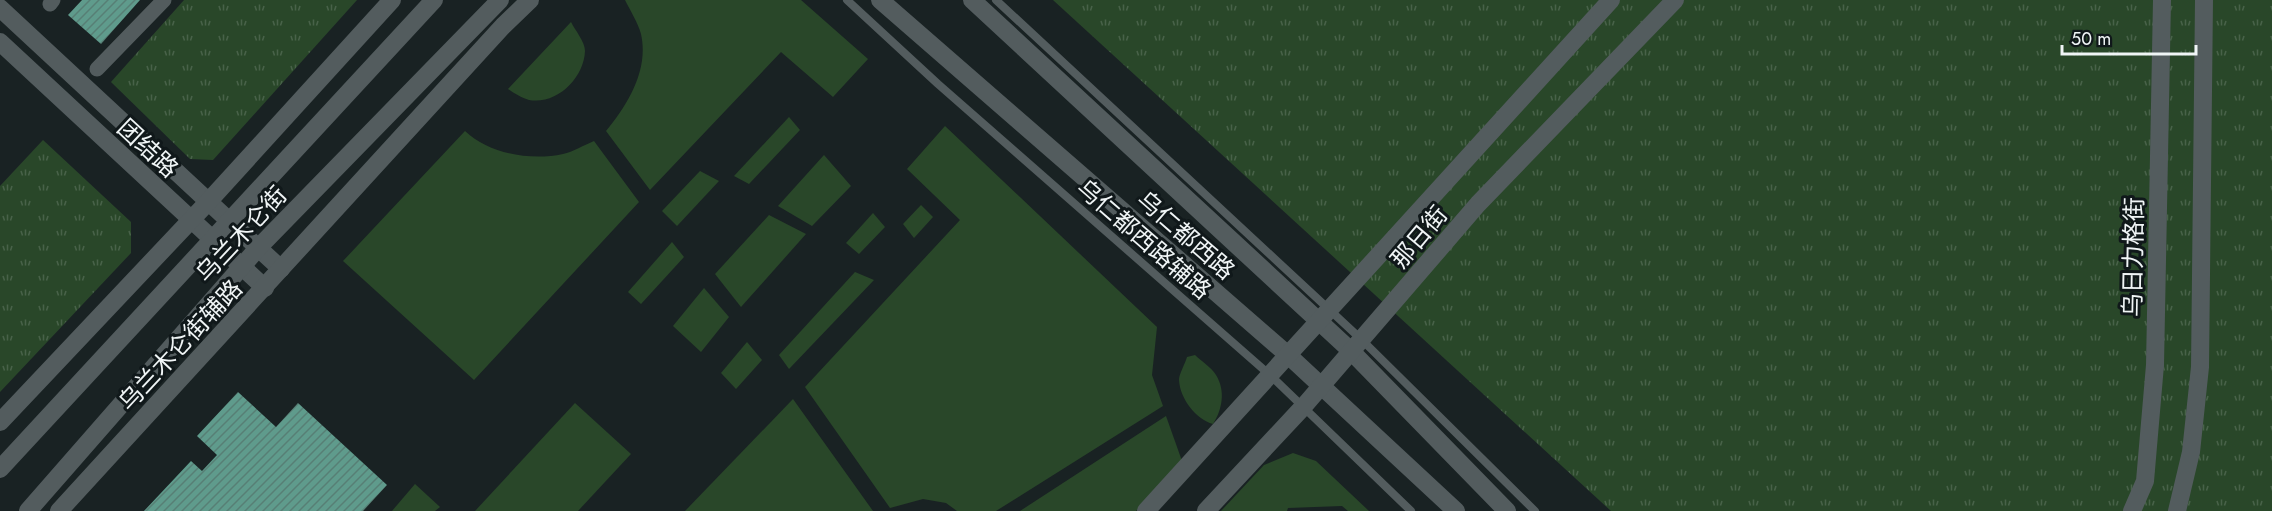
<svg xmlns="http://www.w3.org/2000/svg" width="2272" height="511" font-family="Jost,'Noto Sans SC',sans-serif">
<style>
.green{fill:#294729}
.park{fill:url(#park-tufts)}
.building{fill:url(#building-hatch)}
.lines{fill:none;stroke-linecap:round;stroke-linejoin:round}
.lane{stroke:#535c5e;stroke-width:8}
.street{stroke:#535c5e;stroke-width:15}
.secondary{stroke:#535c5e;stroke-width:18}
.labels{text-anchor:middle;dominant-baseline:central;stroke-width:6;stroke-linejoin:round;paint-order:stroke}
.street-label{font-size:24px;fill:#f0f5f6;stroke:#10181a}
</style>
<defs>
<pattern id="park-tufts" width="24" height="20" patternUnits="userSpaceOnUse" patternTransform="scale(1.5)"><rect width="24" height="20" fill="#294729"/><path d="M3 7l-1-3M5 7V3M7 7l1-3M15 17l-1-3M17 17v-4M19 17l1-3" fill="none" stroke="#486249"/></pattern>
<pattern id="building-hatch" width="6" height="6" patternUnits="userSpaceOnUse" patternTransform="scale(1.5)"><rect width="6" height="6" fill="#5f9b8c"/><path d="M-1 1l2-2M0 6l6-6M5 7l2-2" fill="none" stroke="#577f75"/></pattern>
</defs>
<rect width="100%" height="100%" fill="#192223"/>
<!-- green -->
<g class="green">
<path d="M625 0H801L868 59 833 97 781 52 650 190 606 131C628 104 649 70 641 34 638 23 630 10 625 0Z"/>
<path d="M571 22C575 30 585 42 585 51 584 78 557 105 529 100 522 98 514 93 508 89Z"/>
<path d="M789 117 800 130 749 184 734 176Z"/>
<path d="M945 126 1157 327 1152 375 1163 406 996 511H957L946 503 923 499 890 508 805 387 960 220 907 169Z"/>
<path d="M465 131C489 154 531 161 563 154 573 152 584 145 594 141L639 202 474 380 343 261Z"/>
<path d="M824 155 851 186 812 226 778 206Z"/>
<path d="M700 171 719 181 677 226 662 211Z"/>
<path d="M921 205 933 217 914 238 903 224Z"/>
<path d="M873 213 885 227 859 254 846 243Z"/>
<path d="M769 215 806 234 741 307 715 274Z"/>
<path d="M672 242 684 257 641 304 628 292Z"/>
<path d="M855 272 874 280 789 369 779 355Z"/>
<path d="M704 288 729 317 701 352 673 326Z"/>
<path d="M747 342 762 360 736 389 721 373Z"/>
<path d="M1195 355C1201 361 1211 367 1216 375 1226 391 1222 410 1213 424 1196 419 1180 399 1179 380 1179 374 1185 364 1187 357Z"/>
<path d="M793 399 873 511H685Z"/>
<path d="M575 403 631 454 578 511H475Z"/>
<path d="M1166 416 1182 461 1136 511H1020Z"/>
<path d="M1293 453 1316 461 1369 511H1348L1342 506 1288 508 1287 511H1221L1264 465Z"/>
<path d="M415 484 440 507 435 511H392Z"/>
</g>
<!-- park -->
<g class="park">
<path d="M184 0H357L213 160 190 159 111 82Z"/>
<path d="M1053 0H2272V511H1611Z"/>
<path d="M43 140 131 222V253L0 392V186Z"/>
</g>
<!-- building -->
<g class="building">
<path d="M82 0H140L101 44 68 15Z"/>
<path d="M238 392 276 427 298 403 387 485 363 511H144L191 461 202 471 217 455 197 436Z"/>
</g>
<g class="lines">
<!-- lane -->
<g class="lane">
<path d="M847 0 938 84 1271 376 1411 511"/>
<path d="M996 0 1362 340 1535 511"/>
</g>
<!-- street -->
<g class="street">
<path d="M50 4 53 0"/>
<path d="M97 69 164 0"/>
</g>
<!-- secondary -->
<g class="secondary">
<path d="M880 0 1288 355 1456 511"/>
<path d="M972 0 1350 350 1507 511"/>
<path d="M0 8 281 269"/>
<path d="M0 42 265 288"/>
<path d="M0 422 208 202 392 0"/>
<path d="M0 469 434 0"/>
<path d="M28 511 258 248 500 0"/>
<path d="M59 511C208 350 354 187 503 26L530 0"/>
<path d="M1146 511 1611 0"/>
<path d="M1206 511 1304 406 1478 204 1675 0"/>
<path d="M2132 511 2145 481 2155 365 2162 0"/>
<path d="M2177 511 2191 452 2200 367 2204 0"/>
</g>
</g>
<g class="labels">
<!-- street labels -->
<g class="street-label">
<text transform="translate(148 148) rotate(43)">团结路</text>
<text transform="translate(241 234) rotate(-47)">乌兰木仑街</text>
<text transform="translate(1186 235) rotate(41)">乌仁都西路</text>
<text transform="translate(1419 237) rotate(-50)">那日街</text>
<text transform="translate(1144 239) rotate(41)">乌仁都西路辅路</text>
<text transform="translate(2133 257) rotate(-89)">乌日力格街</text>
<text transform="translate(180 345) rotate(-47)">乌兰木仑街辅路</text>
</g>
</g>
<!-- scale -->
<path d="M2062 45v9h134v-9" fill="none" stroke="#f0f5f6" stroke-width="3"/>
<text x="2071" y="45" font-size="18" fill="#f0f5f6" stroke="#10181a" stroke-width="4.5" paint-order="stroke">50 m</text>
</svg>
